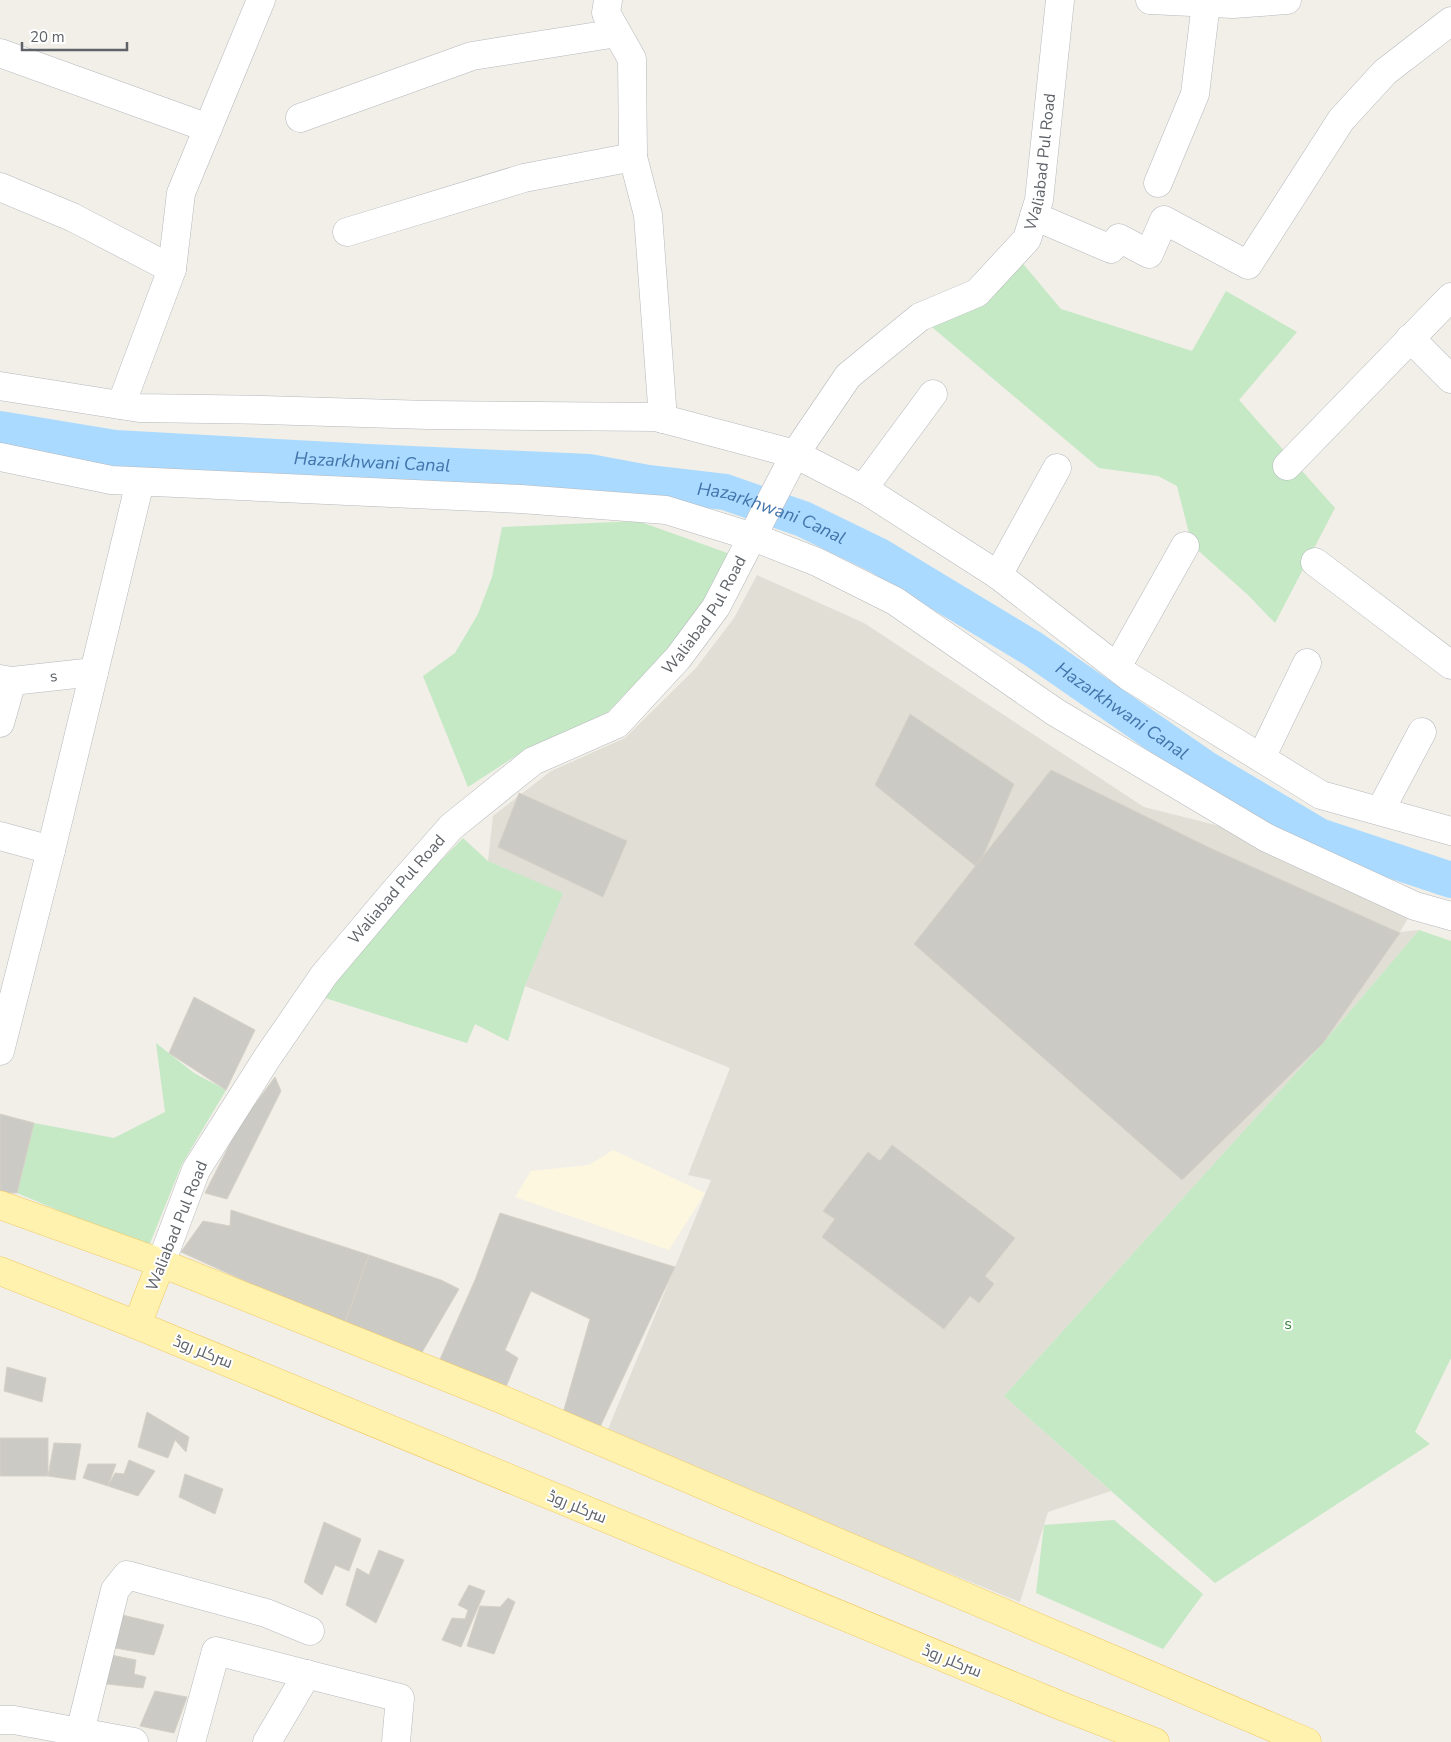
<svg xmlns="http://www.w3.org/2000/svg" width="1451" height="1742" font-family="'Nunito Sans',Cairo,sans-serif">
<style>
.commercial{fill:#fef7e0}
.education{fill:#e1ded6}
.green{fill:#c5e8c5}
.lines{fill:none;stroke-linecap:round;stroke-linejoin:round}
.canal{stroke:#aadaff;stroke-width:36}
.building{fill:#cccac5;stroke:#d6d1c6}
.minor-casing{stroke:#b5b8bc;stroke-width:29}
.major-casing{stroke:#f2c960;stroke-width:29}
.minor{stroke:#fff;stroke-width:28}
.major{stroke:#fff2af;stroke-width:28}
.labels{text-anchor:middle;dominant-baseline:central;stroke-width:4;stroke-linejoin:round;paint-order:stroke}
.street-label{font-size:16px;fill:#5f6368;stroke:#fff}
.park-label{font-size:16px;fill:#348238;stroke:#fff}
.water-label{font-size:18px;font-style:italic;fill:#4174aa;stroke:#fff}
</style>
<rect width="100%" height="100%" fill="#f1efe8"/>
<!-- commercial -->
<path class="commercial" d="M613 1150 705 1193 669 1250 515 1197 531 1171 589 1165Z"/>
<!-- education -->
<path class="education" d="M757 575 864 623 1144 807 1267 838 1415 906 1400 932 1419 930 1323 1043 1004 1396 1111 1491 1048 1512 1020 1602 606 1434 711 1180 688 1175 730 1068 525 986 562 893 488 861 493 816 551 771 625 738 696 668 734 618Z"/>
<!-- green -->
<g class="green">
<path d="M1014 253 1061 309 1192 351 1226 291 1297 332 1239 400 1335 508 1275 623 1248 595 1192 545 1177 486 1158 476 1099 468 920 317Z"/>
<path d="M638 521 730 554 708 596 670 647 608 712 525 750 468 787 423 676 455 653 478 614 492 577 502 527Z"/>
<path d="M463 838 488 861 563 893 525 986 508 1041 475 1024 467 1043 325 998 353 951Z"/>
<path d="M1419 930 1451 941V1358L1415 1432 1430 1444 1215 1583 1004 1396 1323 1043Z"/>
<path d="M156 1043 194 1073 226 1090 182 1164 148 1248 17 1193 34 1123 114 1138 165 1112Z"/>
<path d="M1114 1520 1203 1594 1163 1649 1036 1593 1044 1525Z"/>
</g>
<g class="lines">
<!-- canal -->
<path class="canal" id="s1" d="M0 429 115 448 368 462 589 472 648 483 725 492 803 519 879 556 1033 649 1206 769 1319 836 1451 880"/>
</g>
<!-- building -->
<g class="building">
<path d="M910 714 1014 784 978 868 875 785Z"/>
<path d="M1051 770 1210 848 1400 933 1323 1043 1182 1180 914 944Z"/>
<path d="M519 793 627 841 603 897 498 847Z"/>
<path d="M194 997 255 1030 226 1090 169 1053Z"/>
<path d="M275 1077 281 1091 227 1199 205 1193 240 1124Z"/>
<path d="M0 1114 34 1123 17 1193H0Z"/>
<path d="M892 1145 1015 1238 985 1276 994 1284 979 1303 970 1296 944 1329 822 1237 835 1219 823 1211 868 1152 880 1161Z"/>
<path d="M231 1210 369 1255 344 1326 181 1252 203 1221 230 1226Z"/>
<path d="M500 1213 675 1267 600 1427 563 1413 590 1319 531 1291 505 1350 518 1358 501 1399 437 1366 475 1280Z"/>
<path d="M369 1255 441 1280 459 1289 421 1354 344 1326Z"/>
<path d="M7 1367 46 1378 42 1402 4 1391Z"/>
<path d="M147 1412 189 1437 186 1452 175 1440 168 1458 138 1447Z"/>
<rect x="0" y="1438" width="48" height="38"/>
<path d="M54 1443 81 1444 75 1480 48 1476Z"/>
<path d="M129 1460 155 1471 138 1496 108 1486 115 1473 124 1474Z"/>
<path d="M88 1464H116L108 1486 83 1478Z"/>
<path d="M185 1474 223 1489 215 1514 179 1497Z"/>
<path d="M324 1522 361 1539 349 1571 335 1565 322 1595 304 1582Z"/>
<path d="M379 1550 404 1560 376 1623 346 1605 357 1568 369 1575Z"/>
<path d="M469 1585 485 1591 461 1647 442 1640 452 1618 465 1619 468 1610 458 1605Z"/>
<path d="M508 1598 515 1602 494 1654 467 1646 480 1606 500 1607Z"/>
<path d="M110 1612 164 1625 154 1655 110 1647Z"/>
<path d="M106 1654 136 1660 134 1674 146 1677 143 1688 97 1683Z"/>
<path d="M155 1691 187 1697 174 1733 140 1726Z"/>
</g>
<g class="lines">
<!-- minor casing -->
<g class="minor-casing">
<g id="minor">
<path d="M608 0 606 13 632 59 633 157 648 215 663 419"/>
<path d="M1150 0 1233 4 1287 0"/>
<path d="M0 53 208 128"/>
<path d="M300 118 472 56 617 33"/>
<path d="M1158 183 1195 94 1206 3"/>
<path d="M0 187 72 217 172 269"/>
<path d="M1034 216 1111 249 1119 238 1149 254 1164 220 1248 265 1341 120 1385 72 1451 21"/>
<path d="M347 232 524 178 633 157"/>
<path d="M1410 338 1451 379"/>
<path d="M0 386 139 408 264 410 428 415 656 417 795 454 867 491 998 575 1128 676 1321 795 1451 831"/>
<path d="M121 405 172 269 181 193 261 0"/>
<path d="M0 457 111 480 521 499 666 510 753 537 817 562 895 601 1055 712 1267 838 1415 906 1451 916"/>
<path d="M1287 466 1451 297"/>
<path d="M863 489 933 394"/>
<path d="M1315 562 1451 665"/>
<path d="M998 575 1057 468"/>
<path d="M1117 667 1185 546"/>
<path id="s2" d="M0 679 12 681 94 672"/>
<path d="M0 723 12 681"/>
<path d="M1261 758 1307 663"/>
<path d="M1380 811 1422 732"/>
<path d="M0 836 51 850"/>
<path d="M0 1051 51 850 140 482"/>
<path id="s3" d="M161 1263 196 1170 267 1058 324 975 394 892 451 827 533 761 617 724 678 658 716 607 795 454 848 376 920 317 977 293 1027 239 1039 200 1060 0"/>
<path d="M0 1720H14L134 1742"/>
<path d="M80 1732 115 1590 127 1575 266 1613 310 1631"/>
<path d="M191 1742 216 1651 400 1698 396 1742"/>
<path d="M267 1742 307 1674"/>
</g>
</g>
<!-- major casing -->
<g class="major-casing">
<g id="major">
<path d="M0 1205 161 1263 501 1399 1307 1742"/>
<path d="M0 1271 137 1325 1064 1707 1155 1742"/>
<path d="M137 1325 161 1263"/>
</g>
</g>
<!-- minor -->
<use href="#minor" class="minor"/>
<!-- major -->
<use href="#major" class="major"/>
</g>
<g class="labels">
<!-- street labels -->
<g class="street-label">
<text stroke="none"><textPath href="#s3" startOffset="1452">Waliabad Pul Road</textPath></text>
<text stroke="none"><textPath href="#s3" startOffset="865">Waliabad Pul Road</textPath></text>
<text stroke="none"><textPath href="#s2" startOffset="54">s</textPath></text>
<text stroke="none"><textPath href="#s3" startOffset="445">Waliabad Pul Road</textPath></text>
<text transform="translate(177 1226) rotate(-68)">Waliabad Pul Road</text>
<text transform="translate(203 1352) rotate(22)">سرکلر روڈ</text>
<text transform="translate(577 1507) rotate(22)">سرکلر روڈ</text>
<text transform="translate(952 1661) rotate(22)">سرکلر روڈ</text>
</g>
<!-- park labels -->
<g class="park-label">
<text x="1288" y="1324">s</text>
</g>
<!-- water labels -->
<g class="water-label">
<text stroke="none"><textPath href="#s1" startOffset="374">Hazarkhwani Canal</textPath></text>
<text stroke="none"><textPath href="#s1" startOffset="779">Hazarkhwani Canal</textPath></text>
<text stroke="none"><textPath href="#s1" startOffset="1184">Hazarkhwani Canal</textPath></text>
</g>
</g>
<!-- scale -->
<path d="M22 42v8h105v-8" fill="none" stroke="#5f6368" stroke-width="2.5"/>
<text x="30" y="42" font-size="15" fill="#5f6368" stroke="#ffffff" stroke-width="4" paint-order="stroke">20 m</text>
</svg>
